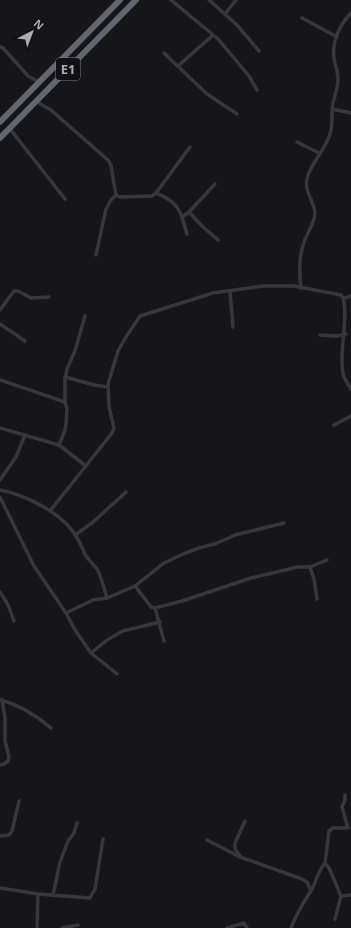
<svg xmlns="http://www.w3.org/2000/svg" width="351" height="928" font-family="'Noto Sans',sans-serif">
<style>
.lines{fill:none;stroke-linecap:round;stroke-linejoin:round}
.street{stroke:#37383d;stroke-width:3.5}
.highway{stroke:#63666e;stroke-width:6}
.labels{text-anchor:middle;dominant-baseline:central;stroke-width:4;stroke-linejoin:round;paint-order:stroke}
.shield{fill:#111113;stroke:#7b7e86;stroke-width:1}
.shield-label{font-size:13px;font-weight:bold;fill:#a8adb8}
</style>
<rect width="100%" height="100%" fill="#161618"/>
<g class="lines">
<!-- street -->
<g class="street">
<path d="M171 0 218 39 249 76 257 90"/>
<path d="M209 0 237 25 259 51"/>
<path d="M225 14 236 0"/>
<path d="M302 18 337 37"/>
<path d="M0 47 3 48 28 76 39 82"/>
<path d="M164 53 207 94 237 114"/>
<path d="M178 66 212 36"/>
<path d="M37 102 51 110 109 161 111 166 116 195"/>
<path d="M332 109 351 113"/>
<path d="M10 129 65 199"/>
<path d="M297 142 319 153"/>
<path d="M156 193C179 202 181 212 187 234"/>
<path d="M116 195 120 197 152 196 156 193 190 147"/>
<path d="M189 212 203 227 218 240"/>
<path d="M182 217 189 212 215 184"/>
<path d="M96 255 106 209 111 200 116 195"/>
<path d="M301 288C299 273 299 256 304 242 307 233 314 224 315 214 315 202 304 192 307 179 311 161 328 148 331 130 333 121 331 112 333 103 335 95 338 87 338 79 338 71 335 65 334 58 332 41 340 25 351 13"/>
<path d="M230 291 233 327"/>
<path d="M345 298 351 296"/>
<path d="M0 310 14 291H18L31 298 49 297"/>
<path d="M0 324 25 341"/>
<path d="M320 335 336 336 346 334"/>
<path d="M65 377 94 385 108 387"/>
<path d="M0 380 65 402"/>
<path d="M334 425 351 416"/>
<path d="M0 428 59 445 86 466"/>
<path d="M59 445 65 430 66 424 67 409 65 402V379L67 369 75 351 85 316"/>
<path d="M0 480 16 457 25 435"/>
<path d="M0 490C23 494 57 511 72 530 78 537 81 546 85 554 88 560 93 564 97 569 102 578 104 589 107 598"/>
<path d="M0 497 34 566 66 613 75 630 91 653 117 674"/>
<path d="M50 511 112 433 114 428 109 407 108 384 118 351 126 337 140 316 213 293 263 286H294L341 295C351 308 338 352 343 373 344 379 348 384 351 389"/>
<path d="M75 535 92 523 126 492"/>
<path d="M310 567 314 579 317 599"/>
<path d="M135 586 151 607 155 608 182 601 251 578 298 567H310L327 560"/>
<path d="M0 592 8 605 14 621"/>
<path d="M155 608 164 641"/>
<path d="M66 613 93 600 107 598 135 586 164 563 183 554 202 547 215 544 235 535 284 523"/>
<path d="M91 653 107 640 123 631 160 622"/>
<path d="M1 700C19 705 37 716 51 728"/>
<path d="M0 765 4 764 8 761 9 757 5 741V718L2 700"/>
<path d="M0 836 9 835 12 831 19 801"/>
<path d="M207 840 240 857 302 879 307 882 311 891"/>
<path d="M240 856 235 849V843L245 821"/>
<path d="M325 863 329 831 333 828H348L342 807 345 800V795"/>
<path d="M0 888 38 894 90 898 95 889 103 839"/>
<path d="M53 895 60 862 68 841 74 833 77 823"/>
<path d="M335 919 341 896"/>
<path d="M37 928 38 894"/>
<path d="M62 928 78 925"/>
<path d="M227 928 244 923 247 928"/>
<path d="M291 928C296 914 303 903 311 891 316 882 318 871 325 863L329 868 341 896 351 895"/>
</g>
<!-- highway -->
<g class="highway">
<path d="M0 122 120 0"/>
<path d="M0 138 136 0"/>
</g>
</g>
<g class="labels">
<!-- shield labels -->
<rect class="shield" x="56" y="58" width="24" height="22" rx="3"/>
<g class="shield-label">
<text x="68" y="69">E1</text>
</g>
</g>
<!-- north arrow -->
<g transform="translate(32 32) rotate(42)" stroke="#111113" stroke-width="3" paint-order="stroke">
<path d="M0-3L7 15L0 10L-7 15Z" fill="#a8adb8"/>
<text y="-6" font-size="11" font-weight="bold" text-anchor="middle" fill="#a8adb8">N</text>
</g>
</svg>
